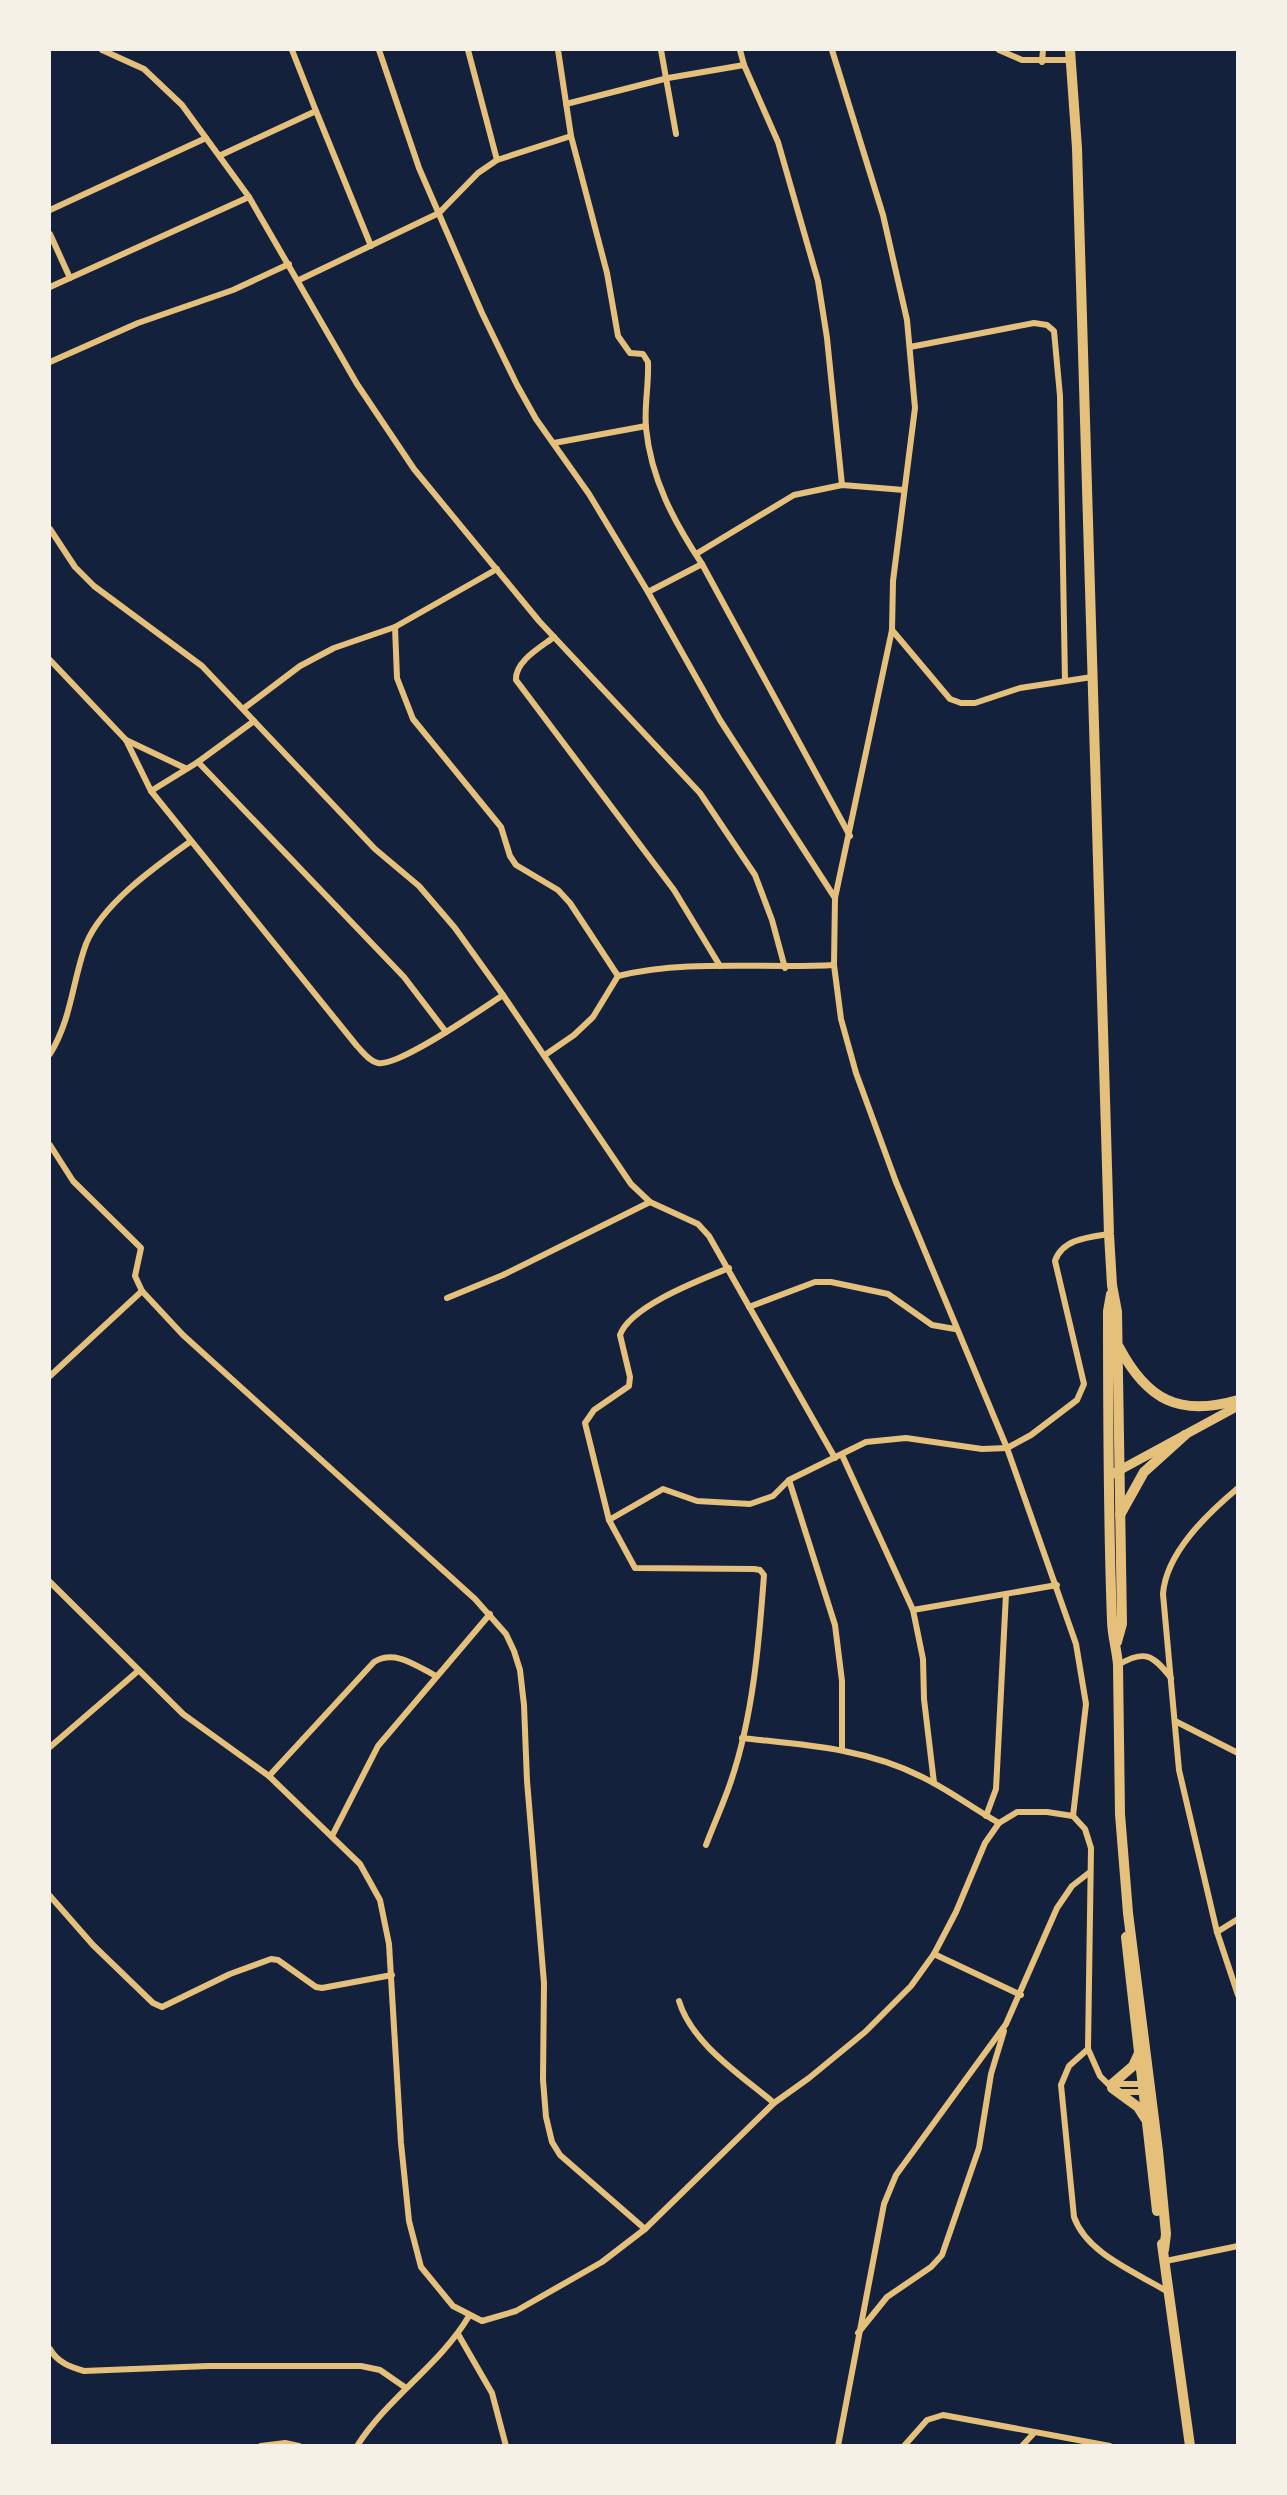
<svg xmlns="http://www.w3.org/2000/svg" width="1287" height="2495" font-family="'DejaVu Sans',sans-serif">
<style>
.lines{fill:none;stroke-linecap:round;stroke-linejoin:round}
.minor{stroke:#e5c07b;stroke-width:6}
.primary{stroke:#e5c07b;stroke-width:9}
.trunk{stroke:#e5c07b;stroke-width:10}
</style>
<rect width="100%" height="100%" fill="#14213d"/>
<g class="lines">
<!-- minor -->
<g class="minor">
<path d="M102 50 144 69 182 105 249 197 357 384 414 469 539 621 700 793 755 875 772 920 785 968"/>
<path d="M292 50 316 111"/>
<path d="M379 50 419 168 482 313 517 385 536 419 589 494 648 592 702 564 850 836"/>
<path d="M468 50 497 160 571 136"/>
<path d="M558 50 571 136 607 273 618 336 630 353 643 354 648 362C649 384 644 406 646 428 651 479 674 522 702 564"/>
<path d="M661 50 676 134"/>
<path d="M740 50 744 65 778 142 818 281 827 338 842 485"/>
<path d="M832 50 883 215 907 320 915 408 893 581 892 630 835 898 834 965 841 1019 856 1073 896 1182 1007 1448 1076 1644 1086 1704 1073 1816"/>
<path d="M999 50 1022 60H1071"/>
<path d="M1042 62 1043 50"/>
<path d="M566 104 668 78 744 65"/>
<path d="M221 155 316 111 371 246"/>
<path d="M50 210 206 138"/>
<path d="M50 234 70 278"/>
<path d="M299 280 439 213 478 173 497 160"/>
<path d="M50 287 249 197"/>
<path d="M910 347 1034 323 1047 325 1054 331 1060 396 1065 681"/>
<path d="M50 362 138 323 233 290 289 264"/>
<path d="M554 443 646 426"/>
<path d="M50 529 75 567 94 586 202 666 375 849 419 886 455 928 503 995 631 1184 650 1202 698 1224 709 1236 835 1458"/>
<path d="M696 554 794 495 842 485 904 490"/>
<path d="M497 569 395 627 397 678 413 719 501 827 510 856 516 865 558 890 570 903 618 976"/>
<path d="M648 592 720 720 835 898"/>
<path d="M892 630 950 699 961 703H975L1020 688 1092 677"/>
<path d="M554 637C541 647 515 661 516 680L674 890 720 966"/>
<path d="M50 660 126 740 151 791 357 1046C363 1052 369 1061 378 1063 399 1067 483 1008 503 995"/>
<path d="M243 709 300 666 334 648 395 627"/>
<path d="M126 740 185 768"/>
<path d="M198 762 404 977 446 1032"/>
<path d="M151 791 198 762 254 721"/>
<path d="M50 1054C72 1018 72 982 86 944 102 904 156 866 191 841"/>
<path d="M545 1055 574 1035 593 1017 618 976C688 959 763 969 834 965"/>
<path d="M50 1145 73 1181 141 1248 135 1276 142 1291"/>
<path d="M447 1298 503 1275 650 1202"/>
<path d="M749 1307 815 1282H831L888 1294 932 1325 955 1329"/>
<path d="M50 1376 142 1291 183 1335 475 1599 506 1634 514 1651 520 1670 524 1705 527 1781 544 1983 543 2080 546 2117 552 2142 560 2155 645 2229"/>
<path d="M842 1455 913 1610 923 1659 924 1699 934 1783"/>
<path d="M789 1480 835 1625 842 1681V1749"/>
<path d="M1238 1488C1207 1514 1166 1553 1163 1594L1179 1770 1217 1932 1238 1995"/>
<path d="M609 1520 663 1489 697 1501 750 1504 773 1496 789 1480 866 1442 906 1438 982 1449 1007 1448 1031 1435 1077 1400 1084 1384 1055 1261C1062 1239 1089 1237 1109 1234"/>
<path d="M50 1582 183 1714 269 1776 360 1864 380 1900 389 1944 401 2143 409 2221 421 2267 453 2306 482 2321 516 2311 602 2262 645 2229 774 2103 809 2078 865 2032 911 1986 934 1954 956 1912 985 1843 999 1823 1017 1812H1047L1073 1816 1085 1829 1091 1848 1088 2049 1100 2076 1112 2088"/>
<path d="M913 1610 1057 1585"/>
<path d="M1118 1665C1145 1649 1153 1655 1171 1678"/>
<path d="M1175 1721 1238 1753"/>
<path d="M742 1738C804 1745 864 1748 920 1776 948 1789 972 1808 999 1823"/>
<path d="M50 1747 138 1671"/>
<path d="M269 1776 374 1662C395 1649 416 1666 436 1676"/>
<path d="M986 1816 996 1789 1006 1594"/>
<path d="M332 1836 378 1746 490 1614"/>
<path d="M706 1845C714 1824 724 1802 731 1781 753 1716 759 1643 764 1575L760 1570 754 1569 635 1568 609 1520 585 1423 594 1410 629 1386 630 1377 620 1335C630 1306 702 1279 729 1268"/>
<path d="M50 1896 93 1945 153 2003 162 2007 230 1974 271 1959 278 1960 316 1987 322 1988 392 1975"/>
<path d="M1217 1932 1238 1919"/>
<path d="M934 1954 1021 1995"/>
<path d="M679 2001C692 2044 741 2075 774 2103"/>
<path d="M1088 2049 1069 2066 1061 2085 1074 2217C1087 2254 1136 2272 1168 2292"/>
<path d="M1112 2084H1144"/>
<path d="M1122 2092H1144"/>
<path d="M1166 2261 1238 2246"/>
<path d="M858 2333 887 2297 931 2267 942 2255 979 2148 991 2074 1004 2031"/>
<path d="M458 2334 492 2393 506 2446"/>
<path d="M50 2349C57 2362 70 2367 84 2371L208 2366H361L380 2370 406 2388"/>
<path d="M261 2446 285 2443 299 2446"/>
<path d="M357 2446C388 2397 440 2365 469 2316"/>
<path d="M838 2446 884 2204 896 2175 1006 2024 1057 1908 1072 1886 1090 1872"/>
<path d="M904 2446 927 2420 943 2415 1110 2446"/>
<path d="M1022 2446 1034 2433"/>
</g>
<!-- primary -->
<path class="primary" d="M1109 1476 1238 1406"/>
<!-- trunk -->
<g class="trunk">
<path d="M1070 50 1077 148 1109 1234 1112 1285 1117 1312 1122 1624 1117 1642"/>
<path d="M1111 1294 1108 1311C1108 1414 1108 1517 1112 1620 1112 1635 1117 1650 1118 1665L1120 1814 1128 1913 1158 2151 1166 2234 1164 2250"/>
<path d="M1119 1347C1147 1400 1179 1417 1238 1400"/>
<path d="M1120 1515 1144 1472 1185 1435"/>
<path d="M1126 1937 1157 2211"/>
<path d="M1112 2084 1133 2066 1139 2053"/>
<path d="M1112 2088 1138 2107 1145 2118"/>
<path d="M1162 2244 1190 2446"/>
</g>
</g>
<!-- border -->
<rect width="1287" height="2495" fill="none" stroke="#f6f1e7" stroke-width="102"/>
</svg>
